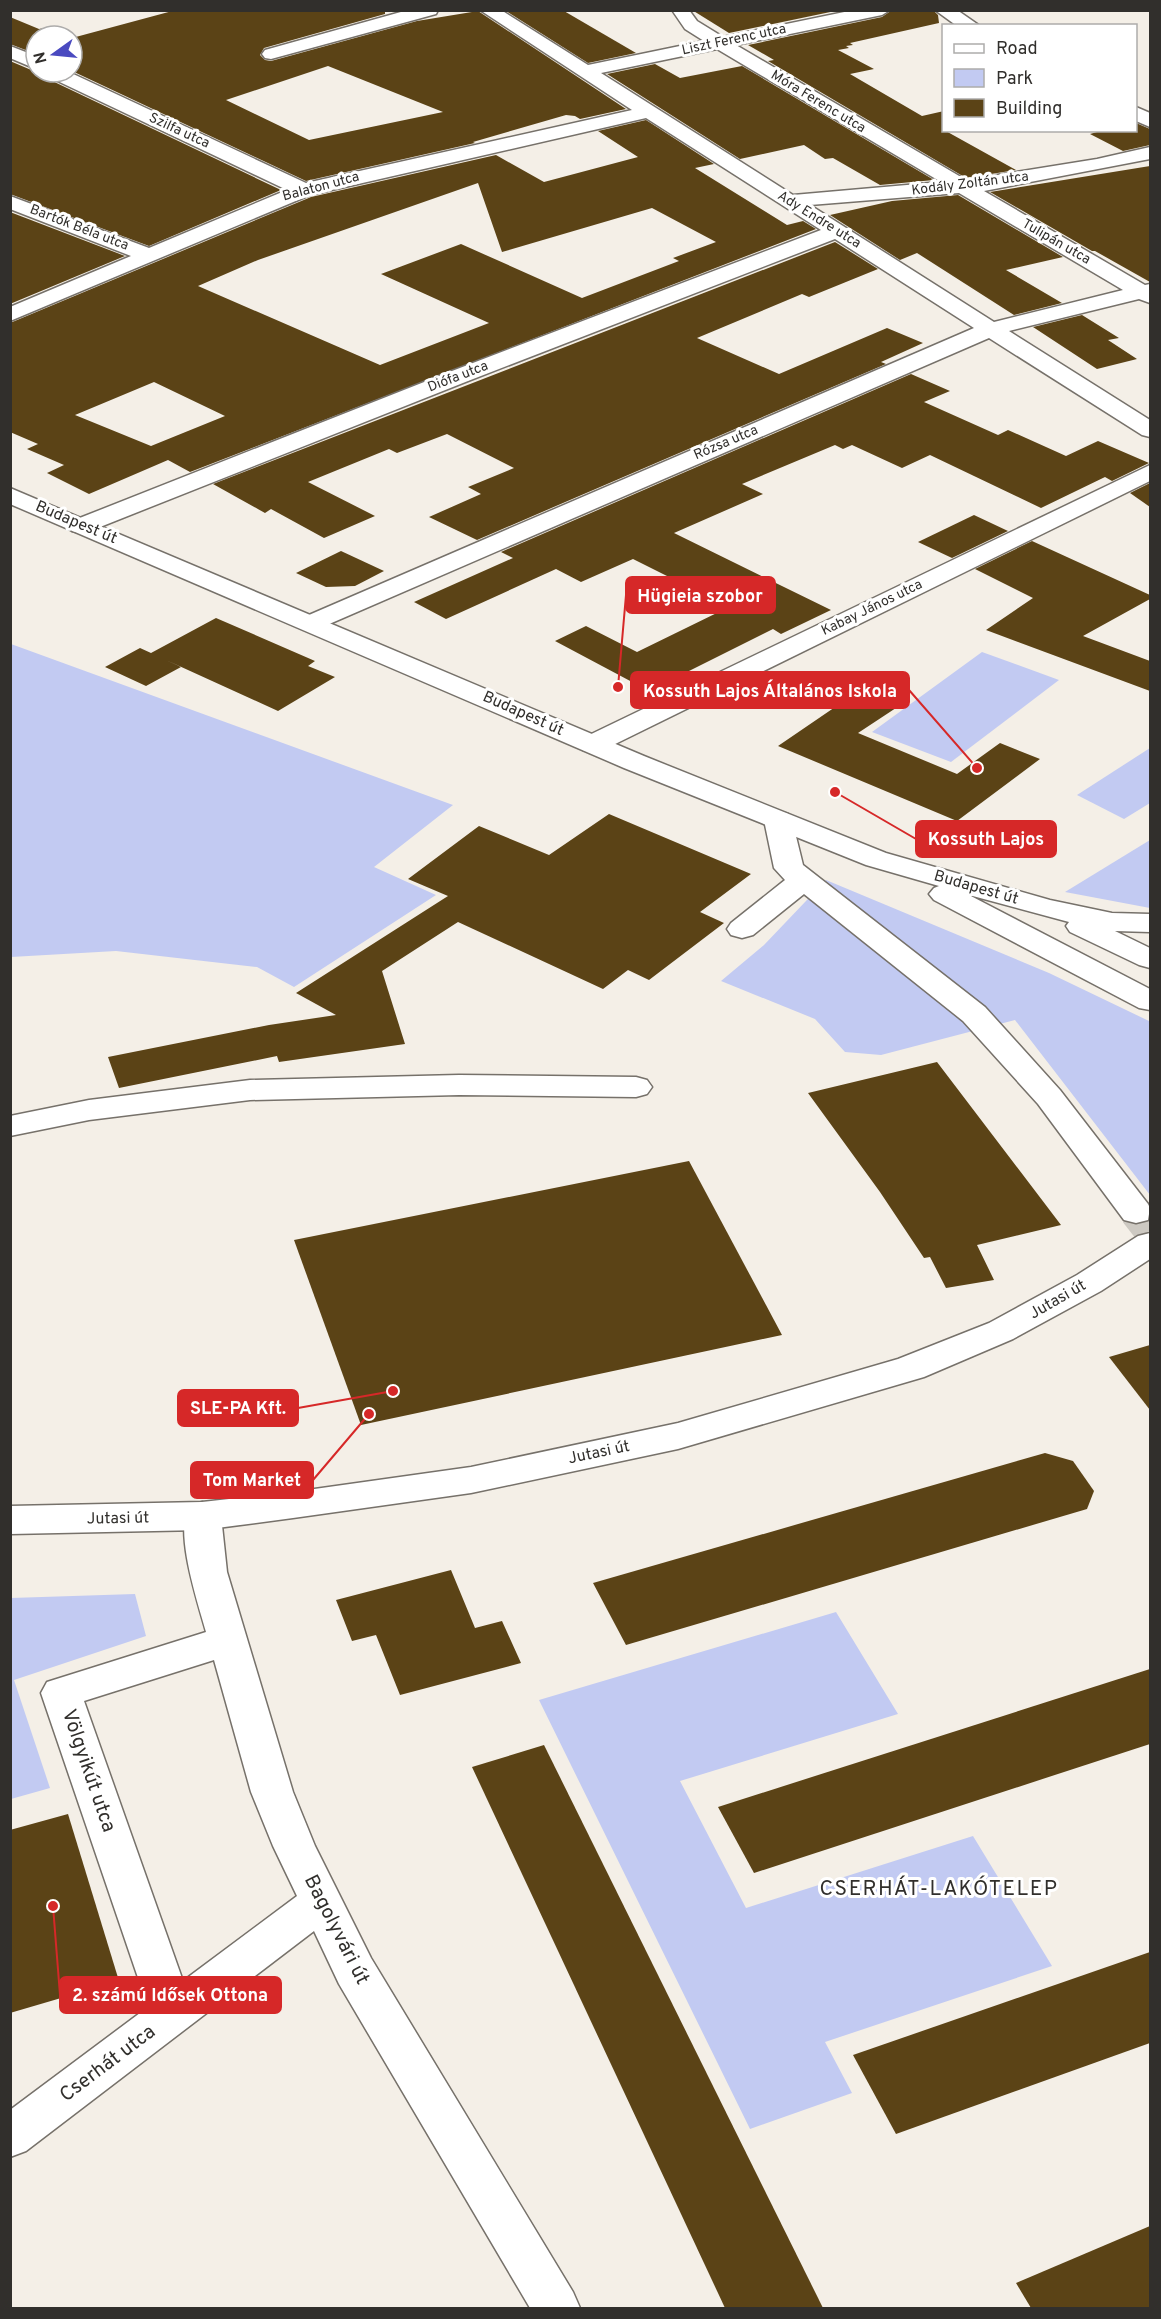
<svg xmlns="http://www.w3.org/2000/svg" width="1161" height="2319" font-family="Overpass,sans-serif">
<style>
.green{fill:#c2caf2}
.building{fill:#5b4316;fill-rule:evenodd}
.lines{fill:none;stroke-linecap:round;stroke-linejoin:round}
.street-tunnel{stroke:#cdc9c2;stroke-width:33;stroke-dasharray:33 16;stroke-linecap:butt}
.street-casing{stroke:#76716a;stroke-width:3}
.secondary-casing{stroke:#76716a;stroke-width:3}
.street{fill:#fff;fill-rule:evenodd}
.secondary{fill:#fff;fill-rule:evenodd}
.labels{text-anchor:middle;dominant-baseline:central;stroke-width:6;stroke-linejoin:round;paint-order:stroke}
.far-street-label{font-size:14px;fill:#312f2c;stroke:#fff}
.street-label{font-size:16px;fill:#312f2c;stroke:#fff}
.near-street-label{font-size:20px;fill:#312f2c;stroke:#fff}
.near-neighbourhood-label{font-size:21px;letter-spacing:1.5px;fill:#312f2c;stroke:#fff}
.leader{fill:none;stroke:#d62828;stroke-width:2}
.callout-dot{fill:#d62828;stroke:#fff;stroke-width:2}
.callout{fill:#d62828;stroke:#d62828;stroke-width:2}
.callout-label{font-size:18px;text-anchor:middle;font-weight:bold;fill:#fff}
</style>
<rect width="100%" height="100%" fill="#f4efe7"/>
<!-- green -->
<g class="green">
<path d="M11 644 453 805 374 867 436 895 294 987 257 967 116 951 11 957Z"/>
<path d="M982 652 1059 680 951 762 872 732Z"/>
<path d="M1150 748V803L1124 819 1077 795Z"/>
<path d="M1150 840V908L1065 892Z"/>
<path d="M826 880 1049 973 1149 1021 1150 1195 1015 1020 881 1055 845 1052 815 1019 721 981 764 945Z"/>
<path d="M135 1594 146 1636 14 1680 50 1788 11 1799V1598Z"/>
<path d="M836 1612 898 1714 680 1781 746 1908 973 1836 1052 1966 825 2042 852 2093 750 2129 539 1700Z"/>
</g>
<!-- building -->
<g class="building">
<path d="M176 10H385V14L264 48 260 55 265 60 271 61 417 21 478 11 626 109 580 119 575 116 566 115 473 142 475 143 306 181 72 71V38ZM328 66 443 112 309 140 226 100Z"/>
<path d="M692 10H840L729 33Z"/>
<path d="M892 10H933L938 15 939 23 850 43 853 45 846 46 849 48 838 50 874 69 850 74 922 116 944 111V130L1016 170 966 178 768 61 774 60 748 45 882 17Z"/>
<path d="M506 11H564L636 53 588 63Z"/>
<path d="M10 17 39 29 44 28 62 36H36V54L10 44Z"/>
<path d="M10 61 36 72H43L46 78 281 190 149 246 10 194Z"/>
<path d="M655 64 680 78 742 66 934 180 880 185 833 158 825 159 804 145 740 159 607 74Z"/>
<path d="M646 120 714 164 695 168 787 225 803 221 816 229 190 472 168 460 89 494 47 473 64 465 27 449 38 444 10 432V323L311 197 496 155 544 182 638 157 598 131ZM478 183 502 252 652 208 716 242 673 258 679 261 582 298 461 244 381 274 489 323 380 365 198 286 258 260ZM154 382 225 416 151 446 75 415Z"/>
<path d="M1136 123 1150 129V145L1123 151 1090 134 1104 130H1136Z"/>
<path d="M1150 166V282L1095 251H1092L990 192Z"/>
<path d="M958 195 1063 257 1006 270 1062 303 1014 315 917 253 900 260 830 215 892 201Z"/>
<path d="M10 212 125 256 10 304Z"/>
<path d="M835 242 878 269 809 297 802 294 697 338 779 374 887 328 923 343 881 362 886 364 477 540 429 517 481 494 468 487 514 468 447 434 397 453 389 449 308 482 375 516 324 538 271 509 265 513 213 484Z"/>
<path d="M1082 315 1119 338 1108 340 1137 359 1097 369 1033 327Z"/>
<path d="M911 374 950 391 924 402 998 435 1008 430 1066 456 1098 441 1149 463 1112 481 1105 477 1041 508 930 455 902 468 852 445 843 449 835 445 742 484 763 494 674 533 831 610 781 634 773 629 649 691 555 641 586 626 637 652 729 607 633 559 581 582 556 569 446 619 414 602 513 558 501 552Z"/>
<path d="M1150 483V507L1130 493Z"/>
<path d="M974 515 1008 531 952 558 918 542Z"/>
<path d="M1032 541 1150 595V599L1083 636 1150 661V691L986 630 1033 598 975 569Z"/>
<path d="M341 551 384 571 355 586 326 587 296 573Z"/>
<path d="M216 618 315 661 308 666 335 677 278 711 166 660 181 667 146 686 105 667 140 648 151 653Z"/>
<path d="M863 688 902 704 858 733 957 774 1000 743 1040 759 957 821 778 746Z"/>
<path d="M609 814 751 874 700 912 724 923 649 980 628 970 603 989 458 922 382 971 405 1044 279 1062 277 1056 119 1088 108 1057 269 1025 336 1015 296 993 448 896 408 879 479 826 549 855Z"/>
<path d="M937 1062 1061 1225 977 1245 994 1280 946 1288 930 1257 924 1258 880 1192 808 1093Z"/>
<path d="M689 1161 782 1335 361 1425 294 1240Z"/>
<path d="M1150 1345V1410L1109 1357Z"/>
<path d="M1045 1453 1073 1461 1094 1491 1087 1509 626 1645 593 1583Z"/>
<path d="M451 1570 475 1628 502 1621 521 1663 400 1695 376 1635 352 1641 336 1600Z"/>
<path d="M1150 1669V1744L754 1873 718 1807Z"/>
<path d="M544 1745 823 2308H725L472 1767Z"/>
<path d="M68 1814 119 1981 10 2013V1830Z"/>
<path d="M1150 1952V2043L896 2134 853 2055Z"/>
<path d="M1150 2226V2308H1031L1016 2283Z"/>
</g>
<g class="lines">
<!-- street-tunnel -->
<path class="street-tunnel" d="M1136 1212 1150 1230"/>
<!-- street casing -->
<g class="street-casing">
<g id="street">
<path d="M408 10H438L436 14 271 59 265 58 262 54 265 50Z"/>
<path d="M480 10H501L588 65 704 41 685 29 672 10H689L697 21 723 37 854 10H890L882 15 736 45 966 180 1097 159 1150 147V159L984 191 1145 285 1150 284V303L1139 299 1009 331 1150 420V437L1142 435 989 338 320 628 311 631 302 628 298 623 302 618 974 328 835 239 468 381 90 531 81 533 72 531 69 526 72 521 452 371 821 230 646 118 310 195 10 321V307L131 256 10 209V196L149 248 287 190 47 76 45 72H69L306 183 632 110ZM717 49 941 182 793 195 601 73ZM959 193 1123 290 994 322 810 205Z"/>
<path d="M935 10H957L980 26H957Z"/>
<path d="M10 46 36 56V69L10 58Z"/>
<path d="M1136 107 1150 113V127L1136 121Z"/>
<path d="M1150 465V481L603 750 593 752 583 750 579 744 583 738Z"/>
<path d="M778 811 788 814 792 820 803 865 985 1007 1060 1090 1148 1204 1150 1208 1148 1220 1136 1223 1124 1220 1038 1104 963 1021 804 894 753 935 742 938 731 935 727 929 731 923 785 880 774 868 764 820 768 814Z"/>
<path d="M459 1075 636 1077 647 1080 652 1087 647 1094 636 1097 459 1095 250 1100 89 1120 10 1136V1116L89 1100 250 1080Z"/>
<path d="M202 1502 215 1506 221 1516 227 1572 293 1792 315 1846 371 1958 573 2292 580 2308H530L339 1984 314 1931 26 2151 10 2157V2110L148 2007 41 1693 47 1682 206 1632C198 1603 174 1532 189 1506ZM214 1660 251 1792 273 1846 297 1896 183 1981 84 1701Z"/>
</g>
</g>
<!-- secondary casing -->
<g class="secondary-casing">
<g id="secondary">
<path d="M10 488 644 756 886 853 1050 900 1112 913 1150 914V932L1115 931 1150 948V968L1139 965 1070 932 1066 926 1069 922 969 895 1150 989V1010L1139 1008 934 900 929 894 934 888 939 886 866 865 624 768 10 504Z"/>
<path d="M1150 1233V1259L1101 1291 1013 1339 924 1377 678 1449 471 1493 293 1518 202 1530 10 1534V1506L202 1502 293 1492 471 1467 678 1423 898 1359 989 1323 1077 1275 1138 1236Z"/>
</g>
</g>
<!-- street -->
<use href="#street" class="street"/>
<!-- secondary -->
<use href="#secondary" class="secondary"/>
</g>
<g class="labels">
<!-- far-street labels -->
<g class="far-street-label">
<text transform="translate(734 40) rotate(-12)">Liszt Ferenc utca</text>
<text transform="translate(818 102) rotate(31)">Móra Ferenc utca</text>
<text transform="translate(179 131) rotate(25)">Szilfa utca</text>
<text transform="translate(970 184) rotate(-7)">Kodály Zoltán utca</text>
<text transform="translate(321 187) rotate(-15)">Balaton utca</text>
<text transform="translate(819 220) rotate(32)">Ady Endre utca</text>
<text transform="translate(79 228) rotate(21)">Bartók Béla utca</text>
<text transform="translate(1056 242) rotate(30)">Tulipán utca</text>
<text transform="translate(458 377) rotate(-21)">Diófa utca</text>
<text transform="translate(726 443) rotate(-23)">Rózsa utca</text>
<text transform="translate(872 608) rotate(-26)">Kabay János utca</text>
</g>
<!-- street labels -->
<g class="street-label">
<text transform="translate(76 523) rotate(23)">Budapest út</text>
<text transform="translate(523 714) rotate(24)">Budapest út</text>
<text transform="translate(976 888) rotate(16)">Budapest út</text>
<text transform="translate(1058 1300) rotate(-30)">Jutasi út</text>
<text transform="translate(599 1453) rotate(-12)">Jutasi út</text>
<text transform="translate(118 1519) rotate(-1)">Jutasi út</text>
</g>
<!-- near-street labels -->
<g class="near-street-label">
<text transform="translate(88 1771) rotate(71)">Völgyikút utca</text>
<text transform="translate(336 1930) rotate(63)">Bagolyvári út</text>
<text transform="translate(108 2064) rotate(-37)">Cserhát utca</text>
</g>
<!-- near-neighbourhood labels -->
<g class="near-neighbourhood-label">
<text x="939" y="1889">CSERHÁT-LAKÓTELEP</text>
</g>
</g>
<!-- callouts -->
<path class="leader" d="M618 687L626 595M977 768L909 690M835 792L916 839M393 1391L298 1408M369 1414L313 1480M53 1906L60 1995"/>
<g class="callout-dot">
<circle cx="618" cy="687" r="6"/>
<circle cx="977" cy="768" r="6"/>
<circle cx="835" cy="792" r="6"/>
<circle cx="393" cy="1391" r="6"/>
<circle cx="369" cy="1414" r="6"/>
<circle cx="53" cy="1906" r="6"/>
</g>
<g class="callout">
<rect x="626" y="577" width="149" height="36" rx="6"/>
<rect x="631" y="672" width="278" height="36" rx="6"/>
<rect x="916" y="821" width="140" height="36" rx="6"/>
<rect x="178" y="1390" width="120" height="36" rx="6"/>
<rect x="191" y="1462" width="122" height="36" rx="6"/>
<rect x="60" y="1977" width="221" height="36" rx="6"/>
</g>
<g class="callout-label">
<text x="700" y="602">Hügieia szobor</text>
<text x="770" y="697">Kossuth Lajos Általános Iskola</text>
<text x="986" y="845">Kossuth Lajos</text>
<text x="238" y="1414">SLE-PA Kft.</text>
<text x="252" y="1486">Tom Market</text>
<text x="170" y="2001">2. számú Idősek Ottona</text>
</g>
<!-- border -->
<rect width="1161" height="2319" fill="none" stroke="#312f2c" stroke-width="24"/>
<!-- legend -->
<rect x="942" y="24" width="195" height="108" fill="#ffffff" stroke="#adacab" stroke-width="1.5"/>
<rect x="954" y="44" width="30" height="9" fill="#ffffff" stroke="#adacab" stroke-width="1.5"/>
<text x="996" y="54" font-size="18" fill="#312f2c">Road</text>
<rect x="954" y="69" width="30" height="18" fill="#c2caf2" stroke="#adacab" stroke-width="1.5"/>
<text x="996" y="84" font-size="18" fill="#312f2c">Park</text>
<rect x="954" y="99" width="30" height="18" fill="#5b4316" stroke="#adacab" stroke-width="1.5"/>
<text x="996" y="114" font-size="18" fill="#312f2c">Building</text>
<!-- north arrow -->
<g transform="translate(54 54) rotate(255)"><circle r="28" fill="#ffffff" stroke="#adacab" stroke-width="1.5"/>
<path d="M0-4.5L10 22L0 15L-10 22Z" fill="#4a4ac0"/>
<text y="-9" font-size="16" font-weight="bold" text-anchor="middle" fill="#312f2c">N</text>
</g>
</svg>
